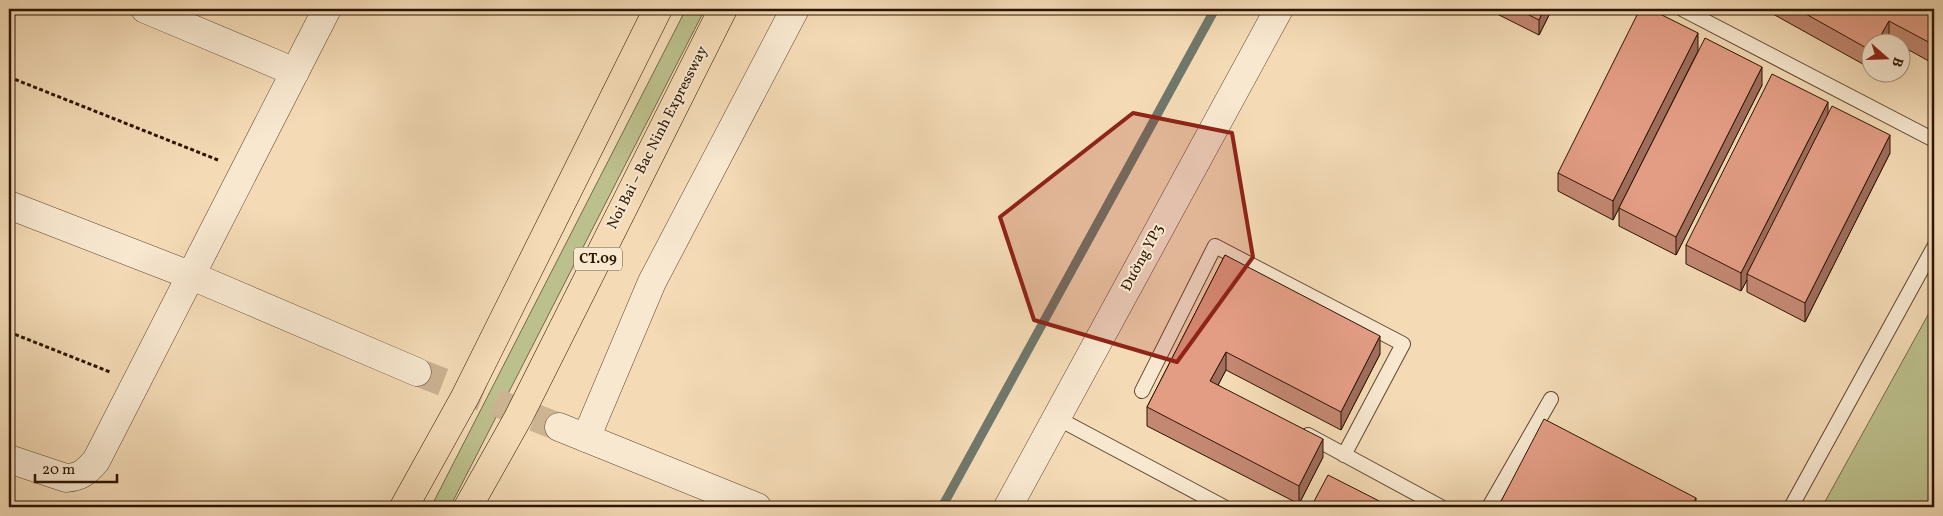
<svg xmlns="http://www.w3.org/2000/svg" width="1943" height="516" font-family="Vollkorn,serif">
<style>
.green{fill:#bcc08d;stroke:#746a46}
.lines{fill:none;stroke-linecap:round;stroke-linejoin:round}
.stream{stroke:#70786c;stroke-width:9}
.minor-tunnel{stroke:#ccb392;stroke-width:28;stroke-dasharray:28 14;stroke-linecap:butt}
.service-casing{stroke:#5f462e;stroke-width:16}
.minor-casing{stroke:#5f462e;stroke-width:29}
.tertiary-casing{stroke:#5f462e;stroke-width:29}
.motorway-casing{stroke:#2d1500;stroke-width:29}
.path{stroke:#2d1500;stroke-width:3;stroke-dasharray:4 2.5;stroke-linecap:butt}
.service{stroke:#f8e8d0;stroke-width:14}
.minor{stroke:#f8e8d0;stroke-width:28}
.tertiary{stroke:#f8e8d0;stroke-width:28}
.motorway{stroke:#f4dbb6;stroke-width:28}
.wall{fill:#c38772;stroke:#2d1500}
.shaded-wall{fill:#9f6e5d;stroke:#2d1500}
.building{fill:#e39d85;stroke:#2d1500}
.marked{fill:#8f2418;fill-opacity:0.2;stroke:#8f2418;stroke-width:4;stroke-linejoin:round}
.labels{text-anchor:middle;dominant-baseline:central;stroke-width:4;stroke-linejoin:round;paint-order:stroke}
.shield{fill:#f8e8d0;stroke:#6a543e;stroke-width:1}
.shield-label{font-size:14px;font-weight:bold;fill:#2d1500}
.street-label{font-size:15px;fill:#2d1500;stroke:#f8e8d0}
</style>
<rect width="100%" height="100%" fill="#f4dbb6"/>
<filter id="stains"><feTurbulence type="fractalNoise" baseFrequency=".004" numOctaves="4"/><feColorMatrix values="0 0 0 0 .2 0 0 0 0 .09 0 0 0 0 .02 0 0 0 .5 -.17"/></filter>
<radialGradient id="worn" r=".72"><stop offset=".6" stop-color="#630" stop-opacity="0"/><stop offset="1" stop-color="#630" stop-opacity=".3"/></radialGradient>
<!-- green -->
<g class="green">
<path d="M686 9H705L450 507H431Z"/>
<path d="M1934 304V507H1822Z"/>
</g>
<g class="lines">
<!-- stream -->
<path class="stream" d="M942 507 1215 9"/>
<!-- minor-tunnel -->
<path class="minor-tunnel" d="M417 372 559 427"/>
<!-- service casing -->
<g class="service-casing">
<g id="service">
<path d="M1682 9 1934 140"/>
<path d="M1142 391 1215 246 1403 344 1344 455"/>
<path d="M1057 418 1224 507"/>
<path d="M1308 435 1441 507"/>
<path d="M1489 507 1551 399"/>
<path d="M1791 507 1934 247"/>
</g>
</g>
<!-- minor casing -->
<g class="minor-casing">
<g id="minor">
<path d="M145 9 295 72"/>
<path d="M9 205 192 276 417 372"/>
<path d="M559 427 757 507"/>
<path d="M586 438 652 282 795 9"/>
<path d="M9 459 66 478C81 477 86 472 96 461L327 9"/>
</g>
</g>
<!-- tertiary casing -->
<g class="tertiary-casing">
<path id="tertiary" d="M1008 507 1279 9"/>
</g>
<!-- motorway casing -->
<g class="motorway-casing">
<g id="motorway">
<path d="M404 507 465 397 658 9"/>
<path d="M468 507 518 418 723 9"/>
</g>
</g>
<!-- path -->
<g class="path">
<path d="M9 77 218 160"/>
<path d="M9 332 110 372"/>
</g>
<!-- service -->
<use href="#service" class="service"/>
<!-- minor -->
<use href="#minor" class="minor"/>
<!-- tertiary -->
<use href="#tertiary" class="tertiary"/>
<!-- motorway -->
<use href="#motorway" class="motorway"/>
</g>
<!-- wall -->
<g class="wall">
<path d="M1487 9H1552L1539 35Z"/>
<path d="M1764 9H1934V64L1900 45V42H1896L1889 39 1870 42V68Z"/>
<path d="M1698 51 1762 85 1676 255 1619 226V208L1613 220 1558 191V173Z"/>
<path d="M1828 116 1890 153 1805 322 1747 292V280L1741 291 1686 264V245Z"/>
<path d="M1225 255 1380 354 1341 430 1226 370 1218 385 1323 457 1299 504 1147 426V407Z"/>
</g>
<!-- shaded-wall -->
<g class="shaded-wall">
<path d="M1544 9H1552L1539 35V20Z"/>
<path d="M1889 21V39L1887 42H1877Z"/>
<path d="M1698 33V51L1613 220V201Z"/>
<path d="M1762 67V85L1676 255V237Z"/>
<path d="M1828 102V120L1747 274V280L1741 291V273Z"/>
<path d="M1890 135V153L1805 322V303Z"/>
<path d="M1380 336V354L1341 430V412Z"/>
<path d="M1226 352V370L1210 400V381Z"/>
<path d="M1323 439V457L1299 504V486Z"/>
<path d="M1696 498V507H1691Z"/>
</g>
<!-- building -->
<g class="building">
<path d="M1517 9H1544L1539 20Z"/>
<path d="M1640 9H1650L1698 33 1613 201 1558 173Z"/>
<path d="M1797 9H1934V45L1889 21 1877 42H1870V50Z"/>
<path d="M1705 38 1762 67 1676 237 1619 208Z"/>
<path d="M1772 74 1828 102 1741 273 1686 245Z"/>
<path d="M1832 106 1890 135 1805 303 1747 274Z"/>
<path d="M1225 255 1380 336 1341 412 1226 352 1210 381 1323 439 1299 486 1147 407Z"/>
<path d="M1544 419 1696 498 1691 507H1498Z"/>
<path d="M1328 475 1391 507H1311Z"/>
</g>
<!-- marked area -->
<path class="marked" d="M1133 113 1232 133 1253 257 1177 362 1034 320 1000 217Z"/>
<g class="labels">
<!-- shield labels -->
<rect class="shield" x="574" y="247.5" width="48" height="23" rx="4"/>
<g class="shield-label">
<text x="598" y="259">CT.09</text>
</g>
<!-- street labels -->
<g class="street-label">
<text transform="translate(658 138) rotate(-63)">Noi Bai – Bac Ninh Expressway</text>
<text transform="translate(1143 258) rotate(-62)">Đường YP3</text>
</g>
</g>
<!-- margin -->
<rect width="1943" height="516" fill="none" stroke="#f4dbb6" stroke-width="30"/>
<rect x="10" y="10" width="1923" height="496" fill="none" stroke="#2d1500" stroke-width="2.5"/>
<rect x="15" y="15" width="1913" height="486" fill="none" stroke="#2d1500"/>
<!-- north arrow -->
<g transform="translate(1886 58) rotate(110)"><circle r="24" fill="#f8e8d0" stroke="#a7947d"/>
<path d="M0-4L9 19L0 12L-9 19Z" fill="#8f2418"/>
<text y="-8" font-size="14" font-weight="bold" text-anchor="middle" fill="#2d1500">B</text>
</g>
<!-- scale -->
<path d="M35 474v8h82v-8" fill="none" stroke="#2d1500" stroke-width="2.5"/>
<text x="42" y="474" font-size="15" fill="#2d1500" stroke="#f8e8d0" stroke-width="4" paint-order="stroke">20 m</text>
<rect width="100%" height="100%" filter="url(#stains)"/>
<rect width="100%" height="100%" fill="url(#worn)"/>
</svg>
